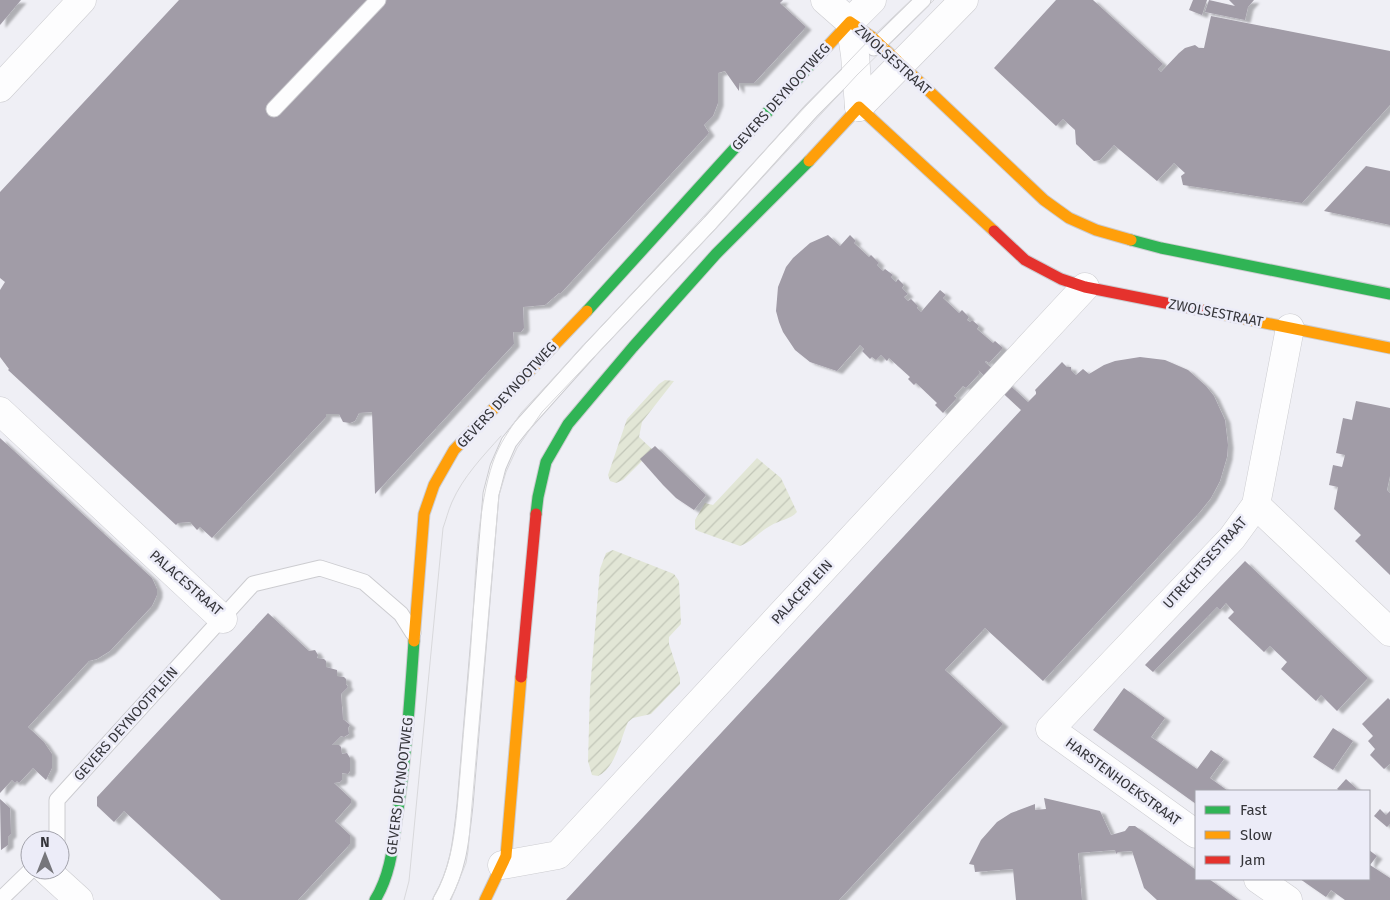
<svg xmlns="http://www.w3.org/2000/svg" width="1390" height="900" font-family="'Fira Sans',sans-serif">
<style>
.garden{fill:url(#garden-furrows)}
.building{fill:#a19ca7;filter:url(#shadow)}
.lines{fill:none;stroke-linecap:round;stroke-linejoin:round}
.lane-casing{stroke:#ccccd0;stroke-width:17}
.street-casing{stroke:#ccccd0;stroke-width:29}
.fast-casing{stroke:#ccccd0;stroke-width:13}
.slow-casing{stroke:#ccccd0;stroke-width:13}
.jam-casing{stroke:#ccccd0;stroke-width:13}
.lane{stroke:#fdfdfe;stroke-width:15}
.street{stroke:#fdfdfe;stroke-width:28}
.fast{stroke:#30b455;stroke-width:11}
.slow{stroke:#ff9f0a;stroke-width:11}
.jam{stroke:#e5322d;stroke-width:11}
.tram{stroke:#d8d8db;stroke-width:1}
.labels{text-anchor:middle;dominant-baseline:central;stroke-width:5;stroke-linejoin:round;paint-order:stroke}
.street-label{font-size:14px;fill:#35353a;stroke:#ececf8}
</style>
<defs>
<pattern id="garden-furrows" width="10" height="10" patternUnits="userSpaceOnUse" patternTransform="scale(1.25)"><rect width="10" height="10" fill="#e2e6d6"/><path d="M-1 1l2-2M0 10L10 0M9 11l2-2" fill="none" stroke="#c2c6b8"/></pattern>
<filter id="shadow"><feDropShadow dx="5.5" dy="3" stdDeviation="1" flood-color="#0004"/></filter>
</defs>
<rect width="100%" height="100%" fill="#efeff5"/>
<!-- garden -->
<g class="garden">
<path d="M665 380 674 381 642 422 639 437 653 450 623 480 616 483 610 481 608 475 627 419 659 384Z"/>
<path d="M757 458 781 478 797 512C790 520 779 520 770 526 759 532 752 542 740 546L698 531 695 529V520L705 503 713 505Z"/>
<path d="M613 550 674 574 679 581 681 624 669 637V644L680 678V684L651 714 633 718 628 722C620 740 616 767 598 776L592 775 588 761 590 690 600 569 606 553Z"/>
</g>
<!-- building -->
<g class="building">
<path d="M0 0H21L0 25Z"/>
<path d="M179 0H783L780 3 806 27 754 83H739V91L725 71 718 73V103L713 116 704 125 709 133 560 294 559 293 545 305 523 307 524 328 521 332H513L514 344 375 494 372 412 359 413 355 421 350 423 343 422 339 414H326V417L212 538 200 527 197 530 190 522 178 523 176 525 8 370 9 369 0 357V290L5 282 0 278V192Z"/>
<path d="M1056 0H1093L1163 64 1158 69 1161 72 1179 53 1185 48 1195 45 1199 48H1204L1211 16 1390 51V105L1302 203 1183 185 1181 176 1185 173 1174 163 1157 181 1114 145 1100 160 1094 161 1076 144 1075 130 1063 119 1056 126 994 68Z"/>
<path d="M1193 0H1207L1202 15 1189 10Z"/>
<path d="M1209 0 1235 6 1229 0H1254L1248 7 1245 20 1205 12Z"/>
<path d="M1366 166 1390 171V225L1324 211Z"/>
<path d="M828 235 840 246 850 235 856 241 854 243 869 257 871 255 879 263 877 265 883 271 885 269 893 275 891 277 896 282 898 279 904 285 902 288 908 294 904 297 908 301 911 299 918 306 917 308 921 312 940 290 946 295 943 298 959 313 962 310 969 317 967 320 970 322 972 320 979 326 977 329 993 343 995 341 1003 348 989 363 986 361 985 362 1028 402 1036 394V392L1035 390 1062 362 1067 367H1071V370L1076 375 1083 369 1089 374 1104 365 1115 361 1140 357 1165 360 1188 370 1206 386 1214 396 1225 420 1228 445 1227 457 1220 481 1211 498 1199 513 1043 681 985 628 945 670 1003 724 839 900H566L1021 410 978 370 980 373 966 388 963 386 954 396 957 398 943 413 935 405 937 403 916 383 914 385 908 379 910 377 889 358 887 361 881 355 876 360 872 357 870 359 862 351 864 349 860 345 837 371 810 362 795 350 783 332 779 322 776 311 778 287 786 267 793 258 810 243Z"/>
<path d="M1356 401 1390 408V476L1387 490 1390 493V575L1355 541 1361 535 1334 509 1338 487 1329 485 1333 465 1342 467 1345 455 1336 453 1343 418 1352 420Z"/>
<path d="M0 438 152 578 157 589V595L152 606 110 651 97 659 89 661 28 727 44 742 52 754V768L46 780 33 768 19 783 17 781 15 783 12 780 0 793Z"/>
<path d="M655 446 706 495 694 510 676 498 663 485 640 459Z"/>
<path d="M1245 561 1368 678 1337 711 1321 695 1316 701 1281 669 1287 662 1270 646 1264 652 1228 618 1234 612 1226 603 1220 610 1217 607 1153 672 1145 665Z"/>
<path d="M268 613 309 651 315 650 318 655 317 658 324 659 326 661V667L337 670V676L344 677 346 679V684L348 687 341 694 343 719 350 725 348 728 349 734 344 737 341 736 332 745H339L341 747 342 754 347 753 350 758V771L348 774 342 773V780L340 782 334 783 351 799V803L335 821 350 835V844L298 900H221L124 811 114 822 97 806V797Z"/>
<path d="M1124 688 1165 718 1151 737 1168 749 1197 769 1211 750 1224 759 1210 778 1228 791H1196V804L1093 730Z"/>
<path d="M1388 698 1390 700V764L1384 769 1370 755 1375 749 1368 741 1373 736 1362 724Z"/>
<path d="M1333 728 1353 741 1333 770 1313 757Z"/>
<path d="M1346 779 1357 789 1355 791H1340L1337 789Z"/>
<path d="M1044 798 1100 811 1111 835 1125 831 1129 826H1135L1196 870V879H1209L1238 900H1157L1144 888 1132 851 1118 852 1116 854 1115 850 1078 853 1082 900H1016L1013 869 975 872 974 865 969 864 981 840 997 822 1011 813 1035 804V810L1046 809Z"/>
<path d="M0 799 10 808 11 834 8 837V845L1 850Z"/>
<path d="M1380 809 1386 815 1390 811V824L1387 827 1374 816Z"/>
<path d="M1369 850 1377 856 1370 865 1390 878V900H1345L1331 890 1326 897 1300 879H1369Z"/>
</g>
<g class="lines">
<!-- lane casing -->
<g class="lane-casing">
<g id="lane">
<path d="M874 48 923 0"/>
<path d="M274 109 378 0"/>
<path d="M57 840V800L253 584 320 568 364 582 401 614 413 633"/>
<path d="M0 900 31 870"/>
<path d="M441 900C459 869 461 840 465 805L491 494 498 467 509 442 521 427 589 351 710 223 811 111 856 66"/>
</g>
</g>
<!-- street casing -->
<g class="street-casing">
<g id="street">
<path d="M825 0 850 22"/>
<path d="M850 22 855 55 859 107"/>
<path d="M850 22 872 0"/>
<path d="M0 88 82 0"/>
<path d="M859 107 964 0"/>
<path d="M0 411 223 619"/>
<path d="M1256 505 1390 632"/>
<path d="M1196 834 1050 729 1232 538 1256 505 1290 328"/>
<path d="M502 865 558 855 1085 287"/>
<path d="M46 870 79 900"/>
<path d="M1258 879 1288 900"/>
</g>
</g>
<!-- fast casing -->
<g class="fast-casing">
<g id="fast">
<path d="M1131 240 1161 248 1390 294"/>
<path d="M587 311 812 63"/>
<path d="M536 514 538 497 546 462 568 424 633 347 716 254 809 161"/>
<path d="M375 900C391 874 393 845 397 816 406 758 410 700 414 641"/>
</g>
</g>
<!-- slow casing -->
<g class="slow-casing">
<g id="slow">
<path d="M812 63 850 22 872 37 1044 200 1069 218 1096 230 1131 240"/>
<path d="M809 161 859 107 994 231"/>
<path d="M1201 310 1390 348"/>
<path d="M414 641 424 514 434 485 454 450 587 311"/>
<path d="M485 900 506 856 521 677"/>
</g>
</g>
<!-- jam casing -->
<g class="jam-casing">
<g id="jam">
<path d="M994 231 1025 260 1061 279 1085 287 1201 310"/>
<path d="M521 677 536 514"/>
</g>
</g>
<!-- lane -->
<use href="#lane" class="lane"/>
<!-- street -->
<use href="#street" class="street"/>
<!-- fast -->
<use href="#fast" class="fast"/>
<!-- slow -->
<use href="#slow" class="slow"/>
<!-- jam -->
<use href="#jam" class="jam"/>
<!-- tram -->
<g class="tram">
<path d="M404 900 409 881 443 528C446 520 448 511 452 502 463 477 483 456 501 436"/>
<path d="M432 900C455 863 456 818 460 775 464 721 470 667 473 613 476 566 478 506 493 462 499 444 510 429 521 413L806 106 872 37 911 0"/>
<path d="M451 900 466 863 468 851 499 495 506 472 517 448 542 412 705 240 857 75 934 0"/>
</g>
</g>
<g class="labels">
<!-- street labels -->
<g class="street-label">
<text transform="translate(893 60) rotate(42)">ZWOLSESTRAAT</text>
<text transform="translate(781 97) rotate(-48)">GEVERS DEYNOOTWEG</text>
<text transform="translate(1216 313) rotate(11)">ZWOLSESTRAAT</text>
<text transform="translate(507 395) rotate(-47)">GEVERS DEYNOOTWEG</text>
<text transform="translate(1205 563) rotate(-48)">UTRECHTSESTRAAT</text>
<text transform="translate(186 583) rotate(41)">PALACESTRAAT</text>
<text transform="translate(802 592) rotate(-47)">PALACEPLEIN</text>
<text transform="translate(126 724) rotate(-48)">GEVERS DEYNOOTPLEIN</text>
<text transform="translate(1123 782) rotate(36)">HARSTENHOEKSTRAAT</text>
<text transform="translate(400 786) rotate(-83)">GEVERS DEYNOOTWEG</text>
</g>
</g>
<!-- legend -->
<rect x="1195" y="790" width="175" height="90" fill="#ececf8" stroke="#a3a3ac"/>
<rect x="1205" y="806" width="25" height="8" fill="#30b455" stroke="#a3a3ac"/>
<text x="1240" y="815" font-size="15" fill="#35353a">Fast</text>
<rect x="1205" y="831" width="25" height="8" fill="#ff9f0a" stroke="#a3a3ac"/>
<text x="1240" y="840" font-size="15" fill="#35353a">Slow</text>
<rect x="1205" y="856" width="25" height="8" fill="#e5322d" stroke="#a3a3ac"/>
<text x="1240" y="865" font-size="15" fill="#35353a">Jam</text>
<!-- north arrow -->
<g transform="translate(45 855)"><circle r="24" fill="#ececf8" stroke="#a3a3ac"/>
<path d="M0-4L9 19L0 12L-9 19Z" fill="#76767b"/>
<text y="-8" font-size="14" font-weight="bold" text-anchor="middle" fill="#35353a">N</text>
</g>
</svg>
